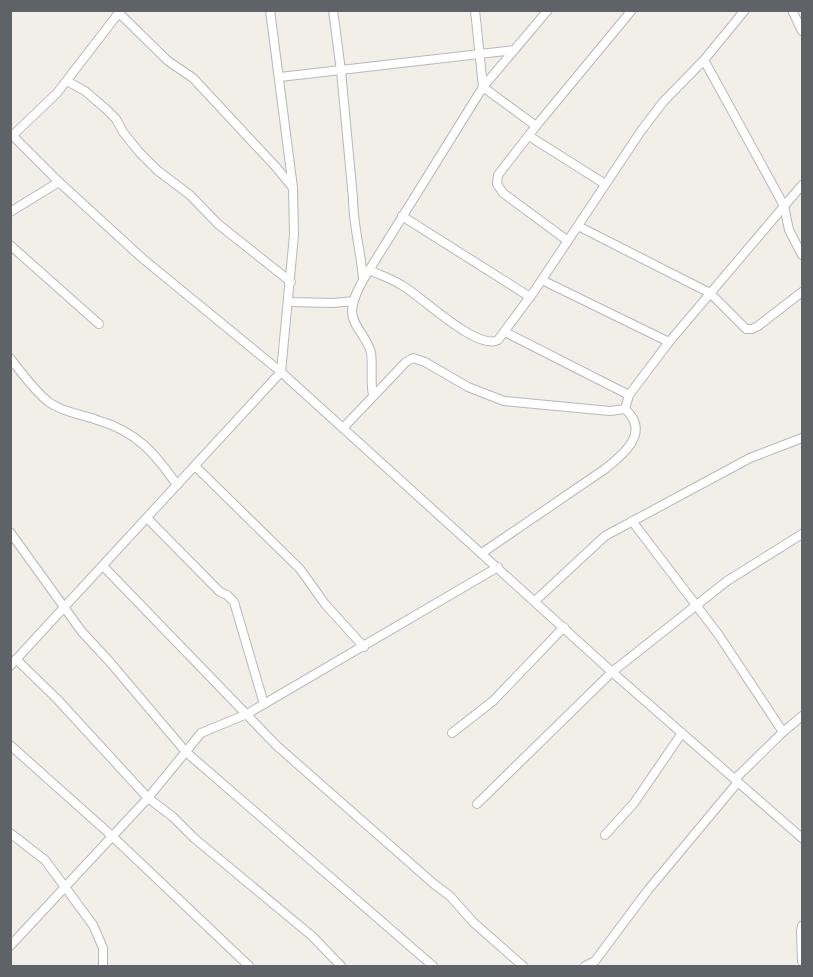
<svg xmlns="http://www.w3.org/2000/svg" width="813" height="977" font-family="Overpass,sans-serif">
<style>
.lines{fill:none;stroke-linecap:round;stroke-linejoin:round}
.minor-casing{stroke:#b5b8bc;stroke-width:10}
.minor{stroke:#fff;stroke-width:8}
</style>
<rect width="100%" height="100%" fill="#f1efe8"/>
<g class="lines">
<!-- minor casing -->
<g class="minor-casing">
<g id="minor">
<path d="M333 10 341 71 353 198C353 225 361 251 363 279"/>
<path d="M475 10 483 87 536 126"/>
<path d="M792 10 802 31"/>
<path d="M119 13 168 61 193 78 276 167 293 188"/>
<path d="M704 60 776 191 784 206 789 230 802 255"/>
<path d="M280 77 514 50"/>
<path d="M67 81 85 91 106 109 116 119 123 132 139 152 157 170 190 195 218 224 291 282"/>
<path d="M10 133 59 182 142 258 281 372 612 672 802 838"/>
<path d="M13 135 57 93 121 10"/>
<path d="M529 136 605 184"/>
<path d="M10 212 59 182"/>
<path d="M402 216 530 297"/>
<path d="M578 226 710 293 746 329H752L758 326 802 292"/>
<path d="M568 241 503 193 497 184 498 175 536 126 632 10"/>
<path d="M10 245 99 324"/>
<path d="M369 270C380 275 393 279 403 286 422 297 477 351 498 340L535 290 641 131 663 102 704 60 745 10"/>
<path d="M542 280 669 342"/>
<path d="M289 302 333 303 354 301"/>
<path d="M505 332 629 395 625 409"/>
<path d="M10 358C20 371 37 394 50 403 65 413 81 414 97 420 136 431 155 453 177 485"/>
<path d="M373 395C370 381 373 367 371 353 368 338 352 326 352 311 352 300 358 290 363 280L483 87 548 10"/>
<path d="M629 395 669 342 802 185"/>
<path d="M343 428 406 362 413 358 425 362 468 387 504 401 610 411 625 409"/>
<path d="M195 466 300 569 325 604 364 647"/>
<path d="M147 518 220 592 227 595 234 602 264 704"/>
<path d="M632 521 718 634 783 732"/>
<path d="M10 532 82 632 109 661 186 752 433 966"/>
<path d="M482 553 605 469C624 454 651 432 625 409"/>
<path d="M103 566 277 746 434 884 450 896 473 922 523 966"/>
<path d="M535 601 605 536 750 458 802 438"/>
<path d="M16 659 57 699 148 798 173 817 194 838 312 936 341 966"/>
<path d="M10 666 281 372 294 235 293 188 270 10"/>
<path d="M452 733 493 701 564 627"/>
<path d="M10 745 112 836 249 966"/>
<path d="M735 779 783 732 802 716"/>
<path d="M477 804 612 672 727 581 802 534"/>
<path d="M10 833 45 860 93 925 103 948V966"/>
<path d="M605 835 634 803 682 733"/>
<path d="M802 926 801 931 802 961"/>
<path d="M10 946 148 798 201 733 247 714 498 567"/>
<path d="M585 966 595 961 648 890 738 782"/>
</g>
</g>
<!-- minor -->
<use href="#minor" class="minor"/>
</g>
<!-- border -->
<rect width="813" height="977" fill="none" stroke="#5f6368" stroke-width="24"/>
</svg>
